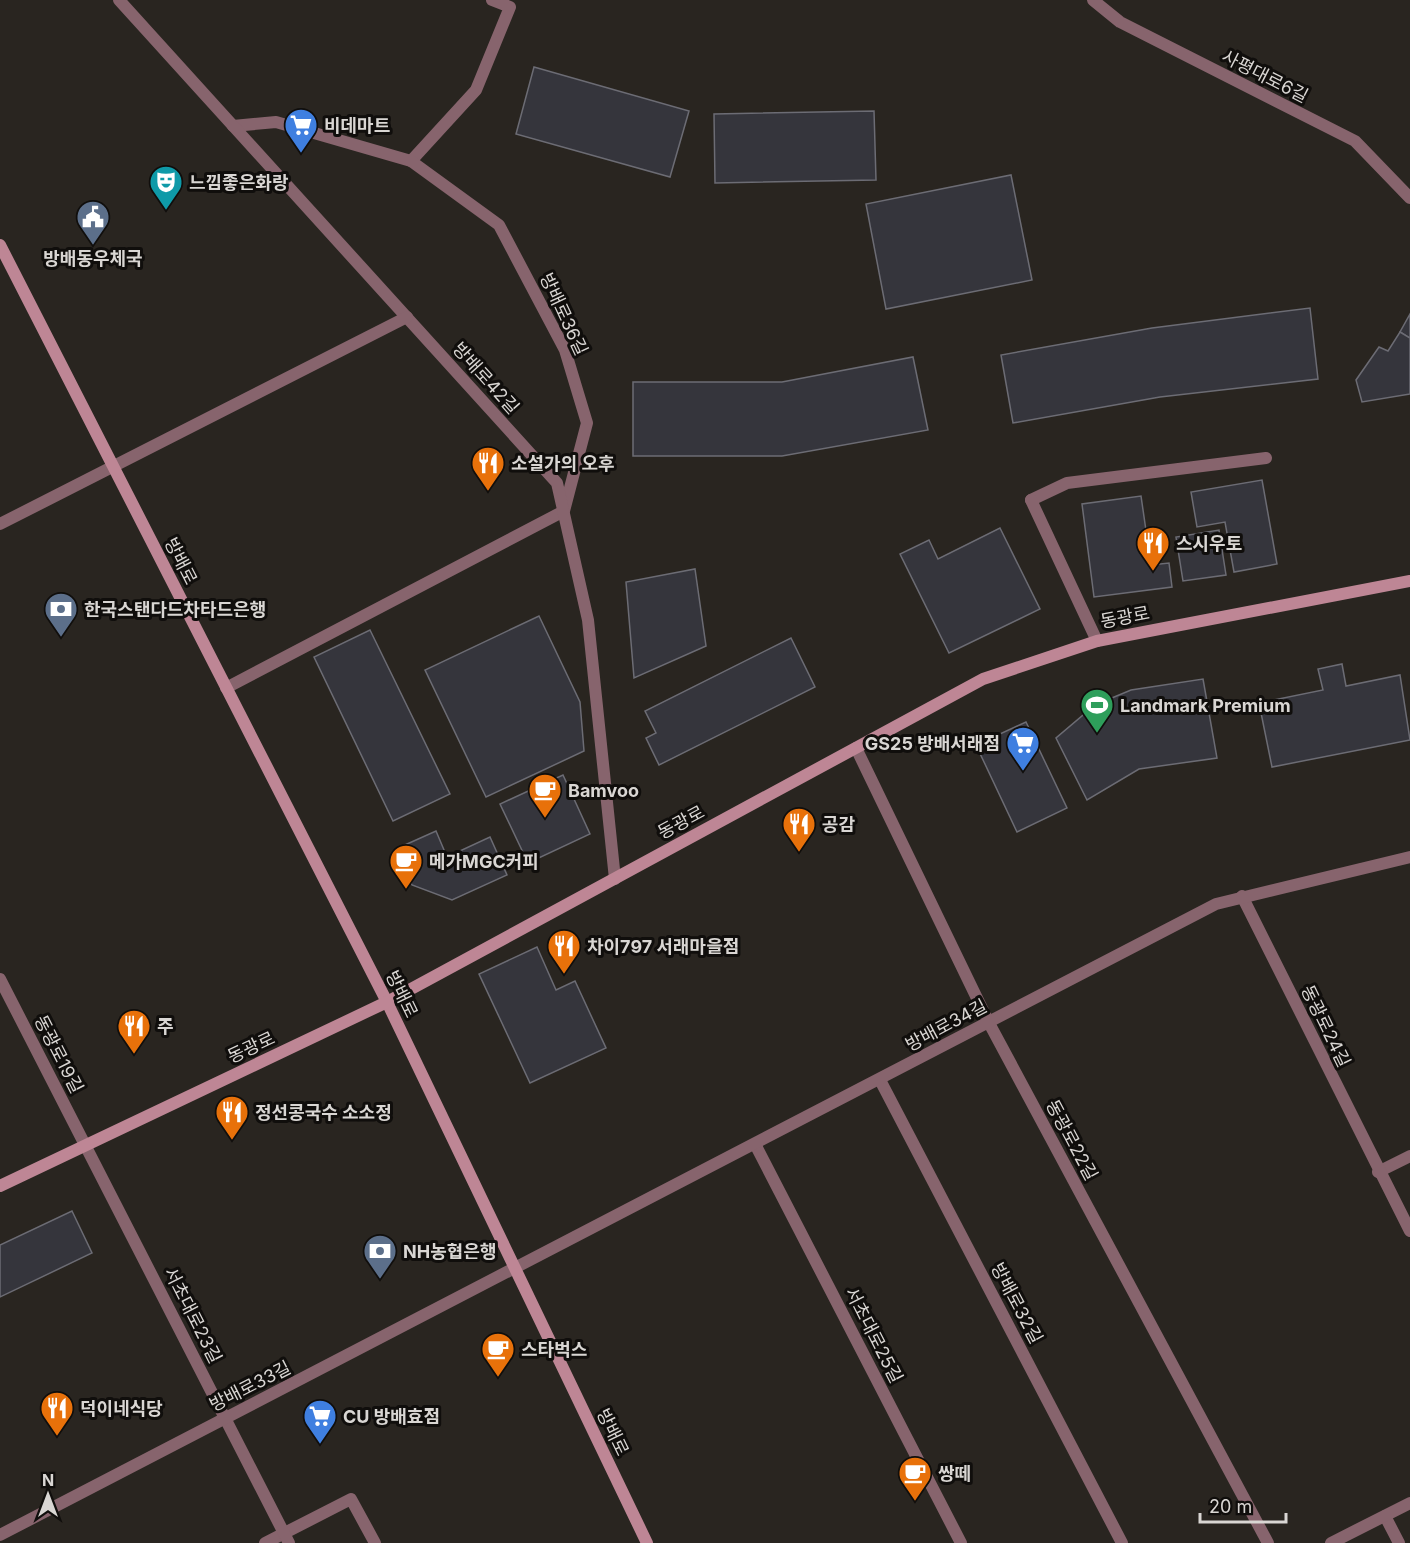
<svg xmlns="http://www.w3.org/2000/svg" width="1410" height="1543" font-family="Inter,'Noto Sans KR',sans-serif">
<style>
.building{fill:#35353c;stroke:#6c6c74;stroke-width:1.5}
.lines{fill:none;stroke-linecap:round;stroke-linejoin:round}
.lane{stroke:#87646d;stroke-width:12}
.street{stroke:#87646d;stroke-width:12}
.secondary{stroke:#be8695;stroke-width:12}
.labels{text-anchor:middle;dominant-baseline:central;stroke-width:6;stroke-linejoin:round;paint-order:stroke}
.street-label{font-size:18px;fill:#d9d6d3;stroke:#100e0c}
.poi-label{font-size:18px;font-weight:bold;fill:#d9d6d3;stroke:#100e0c;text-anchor:start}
</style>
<rect width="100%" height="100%" fill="#292520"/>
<!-- building -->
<g class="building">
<path d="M534 67 689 111 670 177 516 134Z"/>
<path d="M874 111 876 180 715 183 714 114Z"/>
<path d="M1011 175 1032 280 886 309 866 204Z"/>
<path d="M1310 308 1318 379 1160 397 1013 423 1001 355 1152 328Z"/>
<path d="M1410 314V338L1400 332Z"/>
<path d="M1400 332 1410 338V394L1362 402 1356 380 1379 347 1388 351Z"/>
<path d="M913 357 928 430 782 456H633V382H782Z"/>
<path d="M1262 480 1277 564 1234 572 1225 522 1197 527 1191 492Z"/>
<path d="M1141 496 1151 565 1169 563 1172 587 1094 597 1082 504Z"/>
<path d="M1000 528 1040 609 949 653 900 554 929 540 938 559Z"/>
<path d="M1219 530 1226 575 1183 581 1176 537Z"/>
<path d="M695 569 706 646 634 678 626 582Z"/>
<path d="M539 616 580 702 584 751 486 797 425 670Z"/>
<path d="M370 630 450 794 393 821 314 657Z"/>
<path d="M791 638 815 687 659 765 646 738 656 733 645 711Z"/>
<path d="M1342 664 1346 686 1400 675 1410 740 1272 767 1259 703 1323 690 1318 669Z"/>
<path d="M1203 679 1217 758 1139 769 1087 800 1056 738 1095 705 1131 690Z"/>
<path d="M1026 722 1067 808 1017 832 976 745Z"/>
<path d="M563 775 590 834 528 863 500 804Z"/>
<path d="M436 831 447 857 490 837 507 875 452 900 412 885 396 849Z"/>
<path d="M537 947 556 990 575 981 606 1048 530 1083 479 974Z"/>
<path d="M72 1211 92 1253 0 1297V1245Z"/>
</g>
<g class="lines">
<!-- lane -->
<g class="lane">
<path d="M411 161 476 90 510 7 492 0"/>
<path d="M1031 500 1067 483 1266 458"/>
<path d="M226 688 564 511 587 423 565 350 499 225 411 161 276 122 233 126"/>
<path d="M880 1080 1122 1543"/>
<path d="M1378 1172 1410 1156"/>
<path d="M1385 1516 1399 1543"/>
<path d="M265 1543 351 1499 375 1543"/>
</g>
<!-- street -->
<g class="street">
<path d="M119 0 557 483 588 620 615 879"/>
<path d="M1093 0 1120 22 1355 141 1410 198"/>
<path d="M1031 500 1097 641"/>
<path d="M0 524 407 317"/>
<path d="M856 748 989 1023 1268 1543"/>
<path d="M1242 896 1410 1231"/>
<path d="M0 979 289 1543"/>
<path d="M755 1144 961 1543"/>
<path d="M0 1535 1216 904 1410 857"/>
<path d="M1331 1543 1410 1503"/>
</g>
<!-- secondary -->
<g class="secondary">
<path d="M0 245 387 1002 647 1543"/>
<path d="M0 1186 387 1002 983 679 1097 641 1410 581"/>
</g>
</g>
<!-- icons -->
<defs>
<g id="supermarket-pin" transform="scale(1.725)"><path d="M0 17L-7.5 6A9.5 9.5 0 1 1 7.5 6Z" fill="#3f7fe0" stroke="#100e0c"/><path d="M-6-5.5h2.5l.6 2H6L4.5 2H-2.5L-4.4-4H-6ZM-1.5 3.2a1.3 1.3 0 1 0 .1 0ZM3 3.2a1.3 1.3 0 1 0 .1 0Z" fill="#fff"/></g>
<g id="theatre-pin" transform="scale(1.725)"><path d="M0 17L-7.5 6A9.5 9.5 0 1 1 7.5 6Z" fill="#0f9aa8" stroke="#100e0c"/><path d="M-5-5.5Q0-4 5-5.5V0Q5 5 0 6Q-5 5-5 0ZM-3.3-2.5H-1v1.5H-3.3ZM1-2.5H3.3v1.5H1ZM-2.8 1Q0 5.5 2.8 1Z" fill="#fff"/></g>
<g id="civic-pin" transform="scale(1.725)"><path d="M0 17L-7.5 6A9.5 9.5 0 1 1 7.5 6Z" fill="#5c6f8a" stroke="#100e0c"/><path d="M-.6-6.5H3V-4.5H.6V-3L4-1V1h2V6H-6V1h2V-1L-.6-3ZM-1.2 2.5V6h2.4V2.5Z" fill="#fff"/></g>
<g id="restaurant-pin" transform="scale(1.725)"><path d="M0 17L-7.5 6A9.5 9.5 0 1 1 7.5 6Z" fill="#e8710a" stroke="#100e0c"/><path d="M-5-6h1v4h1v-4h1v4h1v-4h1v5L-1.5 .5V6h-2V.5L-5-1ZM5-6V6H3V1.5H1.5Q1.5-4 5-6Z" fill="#fff"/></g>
<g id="bank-pin" transform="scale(1.725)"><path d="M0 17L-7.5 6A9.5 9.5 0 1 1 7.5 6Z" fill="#5c6f8a" stroke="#100e0c"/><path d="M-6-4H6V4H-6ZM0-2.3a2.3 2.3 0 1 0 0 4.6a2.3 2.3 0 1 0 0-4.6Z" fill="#fff"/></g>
<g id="stadium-pin" transform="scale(1.725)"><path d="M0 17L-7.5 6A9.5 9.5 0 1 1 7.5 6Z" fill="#2e9e5b" stroke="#100e0c"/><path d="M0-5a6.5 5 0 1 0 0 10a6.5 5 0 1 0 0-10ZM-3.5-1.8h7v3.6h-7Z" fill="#fff"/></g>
<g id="cafe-pin" transform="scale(1.725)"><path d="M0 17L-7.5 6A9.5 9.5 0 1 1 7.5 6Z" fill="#e8710a" stroke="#100e0c"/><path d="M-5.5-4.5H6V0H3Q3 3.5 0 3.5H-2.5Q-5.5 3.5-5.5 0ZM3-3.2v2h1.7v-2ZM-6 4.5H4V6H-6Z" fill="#fff"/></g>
</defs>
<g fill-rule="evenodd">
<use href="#supermarket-pin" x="301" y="125"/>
<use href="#theatre-pin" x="166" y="182"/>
<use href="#civic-pin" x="93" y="217"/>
<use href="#restaurant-pin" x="488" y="463"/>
<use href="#restaurant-pin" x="1153" y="543"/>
<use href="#bank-pin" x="61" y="609"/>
<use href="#stadium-pin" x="1097" y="705"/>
<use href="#supermarket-pin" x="1023" y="743"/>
<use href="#cafe-pin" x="545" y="790"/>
<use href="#restaurant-pin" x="799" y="824"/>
<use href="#cafe-pin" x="406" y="861"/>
<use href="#restaurant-pin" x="564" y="946"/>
<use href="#restaurant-pin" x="134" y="1026"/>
<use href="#restaurant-pin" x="232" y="1112"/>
<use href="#bank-pin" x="380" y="1251"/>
<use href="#cafe-pin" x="498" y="1349"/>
<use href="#restaurant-pin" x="57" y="1408"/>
<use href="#supermarket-pin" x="320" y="1416"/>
<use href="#cafe-pin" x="915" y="1473"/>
</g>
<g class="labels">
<!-- street labels -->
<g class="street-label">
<text transform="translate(1265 76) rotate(27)">사평대로6길</text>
<text transform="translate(564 314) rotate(65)">방배로36길</text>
<text transform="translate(486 378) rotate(48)">방배로42길</text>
<text transform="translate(181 561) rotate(63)">방배로</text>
<text transform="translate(1125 617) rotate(-11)">동광로</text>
<text transform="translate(681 822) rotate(-28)">동광로</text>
<text transform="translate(402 994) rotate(64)">방배로</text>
<text transform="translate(946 1025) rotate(-28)">방배로34길</text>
<text transform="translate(1326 1026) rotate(64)">동광로24길</text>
<text transform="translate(251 1047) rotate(-25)">동광로</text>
<text transform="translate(59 1054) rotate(63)">동광로19길</text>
<text transform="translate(1072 1140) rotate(62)">동광로22길</text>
<text transform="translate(1017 1303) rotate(62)">방배로32길</text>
<text transform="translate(193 1315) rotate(63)">서초대로23길</text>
<text transform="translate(874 1335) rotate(63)">서초대로25길</text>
<text transform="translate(250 1386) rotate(-27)">방배로33길</text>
<text transform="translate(613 1432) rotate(64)">방배로</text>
</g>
<!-- poi labels -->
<g class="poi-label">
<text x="324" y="125">비데마트</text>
<text x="189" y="182">느낌좋은화랑</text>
<text x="93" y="258" text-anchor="middle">방배동우체국</text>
<text x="511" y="463">소설가의 오후</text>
<text x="1176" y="543">스시우토</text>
<text x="84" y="609">한국스탠다드차타드은행</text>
<text x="1120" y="705">Landmark Premium</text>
<text x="1000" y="743" text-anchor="end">GS25 방배서래점</text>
<text x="568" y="790">Bamvoo</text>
<text x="822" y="824">공감</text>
<text x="429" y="861">메가MGC커피</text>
<text x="587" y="946">차이797 서래마을점</text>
<text x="157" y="1026">주</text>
<text x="255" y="1112">정선콩국수 소소정</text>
<text x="403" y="1251">NH농협은행</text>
<text x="521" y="1349">스타벅스</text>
<text x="80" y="1408">덕이네식당</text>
<text x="343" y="1416">CU 방배효점</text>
<text x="938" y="1473">쌍떼</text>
</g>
</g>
<!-- north arrow -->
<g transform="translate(48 1495)" stroke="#100e0c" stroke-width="4.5" paint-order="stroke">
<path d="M0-4.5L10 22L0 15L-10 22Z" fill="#d9d6d3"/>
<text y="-9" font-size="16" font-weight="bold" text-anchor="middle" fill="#d9d6d3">N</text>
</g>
<!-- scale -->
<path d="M1200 1513v9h86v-9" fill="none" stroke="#d9d6d3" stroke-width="3"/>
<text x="1209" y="1513" font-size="18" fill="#d9d6d3" stroke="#100e0c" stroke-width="4.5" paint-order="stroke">20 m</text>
</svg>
